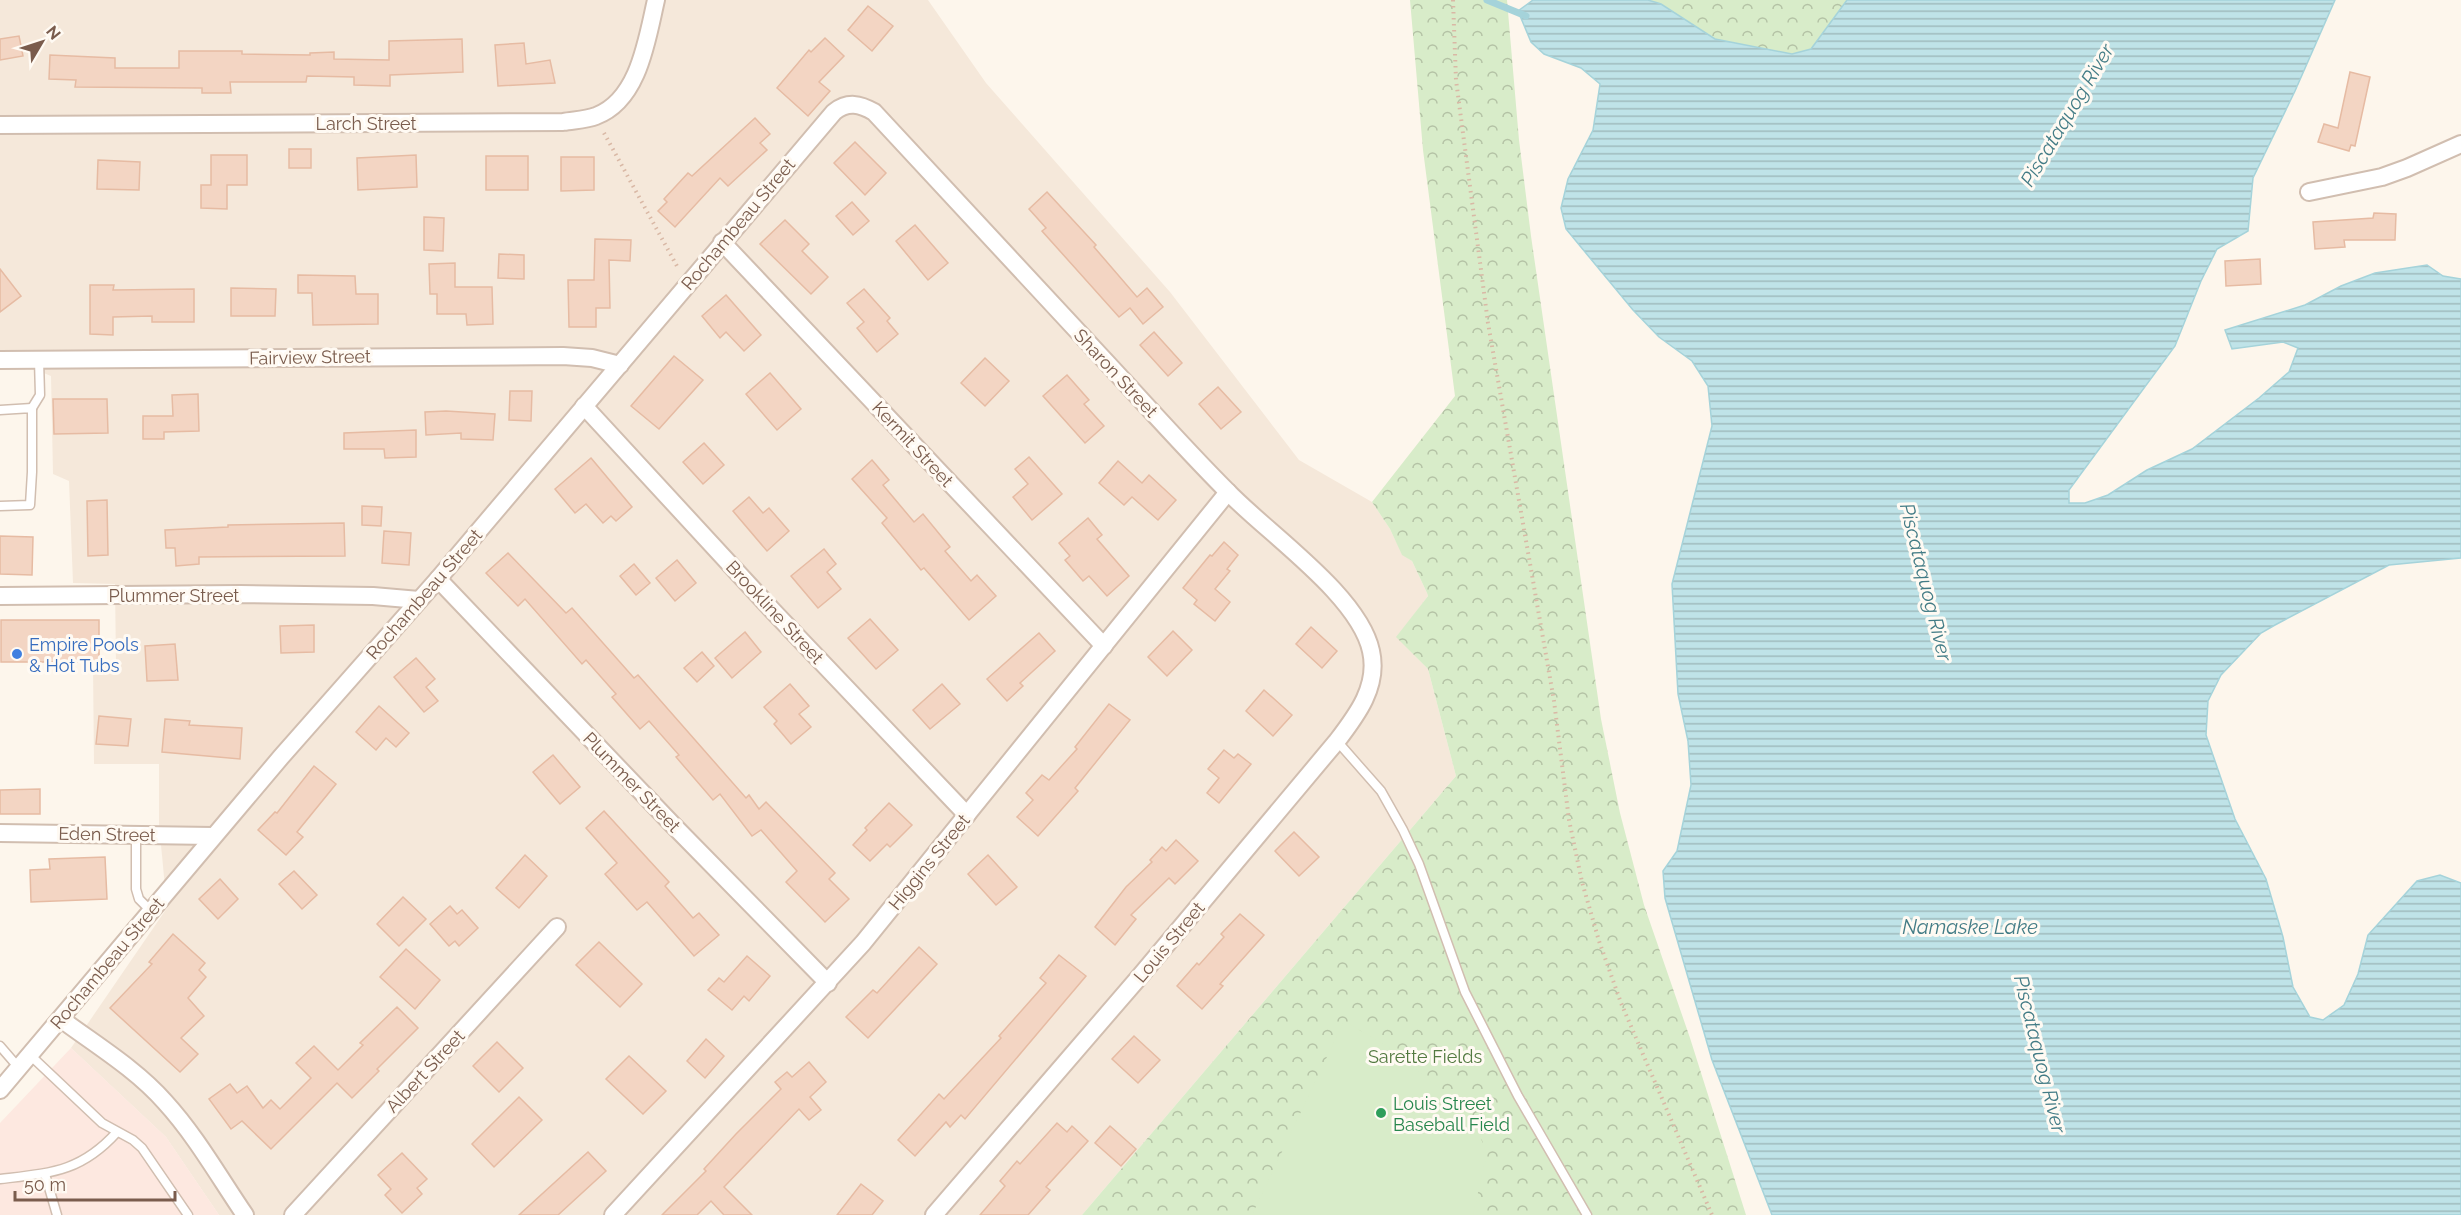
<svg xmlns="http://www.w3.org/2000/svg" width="2461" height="1215" font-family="Raleway,sans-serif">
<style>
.residential{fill:#f5e8da}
.commercial{fill:#fde8e0}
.forest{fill:url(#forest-crowns)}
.garden{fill:#d8ecc9}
.water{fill:url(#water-rules);stroke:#a5d3da;stroke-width:1.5}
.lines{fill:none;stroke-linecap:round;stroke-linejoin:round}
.stream{stroke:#a5d3da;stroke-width:7}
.building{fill:#f3d5c3;stroke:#e6bba3;stroke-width:1.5}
.lane-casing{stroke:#d1beb0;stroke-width:11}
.street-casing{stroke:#d1beb0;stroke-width:20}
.path{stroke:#d9b8a5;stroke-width:4;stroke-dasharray:1.5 4.5;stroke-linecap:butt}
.lane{stroke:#fff;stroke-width:8}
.street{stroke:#fff;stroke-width:16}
.shop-dot{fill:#3f7fe0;stroke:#fffaf3;stroke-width:2}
.leisure-dot{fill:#2e9e5b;stroke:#fffaf3;stroke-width:2}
.labels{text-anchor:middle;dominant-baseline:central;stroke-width:6;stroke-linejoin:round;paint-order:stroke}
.street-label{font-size:18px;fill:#7a5c4d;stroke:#fffaf3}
.shop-label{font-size:18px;fill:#366cbe;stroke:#fffaf3;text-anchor:start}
.park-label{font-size:18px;fill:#537a41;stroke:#fffaf3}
.leisure-label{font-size:18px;fill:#27864d;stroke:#fffaf3;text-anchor:start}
.water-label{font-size:20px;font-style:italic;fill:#437c86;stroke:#fffaf3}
</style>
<defs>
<pattern id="forest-crowns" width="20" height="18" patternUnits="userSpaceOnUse" patternTransform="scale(1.5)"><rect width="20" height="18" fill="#d8ecc9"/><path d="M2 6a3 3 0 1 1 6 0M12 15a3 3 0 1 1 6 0" fill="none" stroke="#b4c2a5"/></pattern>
<pattern id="water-rules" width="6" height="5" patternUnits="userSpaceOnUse" patternTransform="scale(1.5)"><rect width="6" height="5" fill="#bfe3e8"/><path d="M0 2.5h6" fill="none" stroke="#a0bbbe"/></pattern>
</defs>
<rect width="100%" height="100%" fill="#fdf6ec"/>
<!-- residential -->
<path class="residential" d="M0 0H928L986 83 1170 292 1299 460 1372 502 1390 529 1402 554 1412 561 1427 593 1428 596 1397 637 1428 669 1456 776 1082 1215H219L166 1137 71 1048 167 908 159 824V764H94L93 666 116 665 115 584 73 583 69 481 53 474 51 376 0 355Z"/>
<!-- commercial -->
<path class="commercial" d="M71 1048 166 1137 219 1215H0V1123Z"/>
<!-- forest -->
<g class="forest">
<path d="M1410 0H1507L1519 140 1531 236 1601 719 1620 813 1644 905 1690 1038 1746 1215H1082L1456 776 1428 669 1396 637 1428 596 1427 593 1412 561 1402 555 1390 529 1372 502 1455 396 1423 150Z"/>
<path d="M1648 0H1847L1811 49 1792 54 1715 39 1661 4Z"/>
</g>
<!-- garden -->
<path class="garden" d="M1344 1021 1387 1046 1443 1091 1479 1134 1487 1153 1473 1215H1252Z"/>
<!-- water -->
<path class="water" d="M1533 0H1648L1661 4 1715 39 1792 54 1811 49 1847 0H2335L2295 91 2253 178 2248 231 2217 249 2201 281 2175 346 2069 490V503H2085L2108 495 2147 470 2192 449 2259 398 2289 372 2298 348 2283 342 2232 349 2225 330 2305 305 2341 286 2375 273 2427 265 2443 276 2461 279V558L2389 565 2275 625 2261 633 2221 675 2208 701 2206 735 2235 819 2266 879 2283 937 2293 987 2310 1017 2323 1020 2344 1005 2358 974 2368 935 2417 881 2440 875 2461 883V1215H1772L1712 1060 1665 898 1663 871 1677 851 1691 785 1688 741 1678 694 1672 584 1712 426 1708 386 1692 361 1659 337 1633 310 1566 229 1561 208 1568 179 1593 130 1600 84 1581 68 1544 54 1531 42 1518 11Z"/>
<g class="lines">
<!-- stream -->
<path class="stream" d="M1487 0 1526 16"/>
</g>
<!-- building -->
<g class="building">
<path d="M868 6 893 26 872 51 848 30Z"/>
<path d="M19 36 23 56 0 60V39Z"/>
<path d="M825 38 844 56 819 82 830 91 808 116 777 88 809 50 811 52Z"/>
<path d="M462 39 463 72 390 75V86L354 85V77L307 76 306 82H230L231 93H202V88L75 87 76 80 49 79 50 55 115 58V68H179V51H242V54L310 55V53L334 52V59L389 60V41Z"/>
<path d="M524 43 526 64 550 60 555 83 498 86 495 45Z"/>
<path d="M2350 72 2370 77 2355 146 2351 145 2349 151 2318 142 2324 124 2338 128Z"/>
<path d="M755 118 770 134 760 143 767 150 728 186 720 178 675 227 658 211 667 202 664 199 688 173 692 176Z"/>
<path d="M855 142 886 173 865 195 834 163Z"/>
<rect x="289" y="149" width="22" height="19"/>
<path d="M211 155H247V185H227V209L201 208V185H211Z"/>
<path d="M416 155 417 187 358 190 357 158Z"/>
<rect x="486" y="156" width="42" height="34"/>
<path d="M561 157H594V190L561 191Z"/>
<path d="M98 160 140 162 139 190 97 189Z"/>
<path d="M1047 192 1096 245 1094 247 1137 297 1147 288 1163 307 1143 324 1130 308 1119 317 1042 231 1046 228 1029 209Z"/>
<path d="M852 202 869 221 853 235 836 216Z"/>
<path d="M2374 213 2396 214 2395 240H2344L2345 247 2315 249 2313 222 2373 218Z"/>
<path d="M424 217 444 218 443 251 424 250Z"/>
<path d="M785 220 809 244 802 251 828 277 811 294 760 244Z"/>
<path d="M915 225 948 263 928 280 896 241Z"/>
<path d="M595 239 631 240 630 261 609 260 610 308H596V327H569L568 280H594Z"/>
<path d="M499 254 524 255V279L498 278Z"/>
<path d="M2260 259 2261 284 2226 286 2225 261Z"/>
<path d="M455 263V287H492L493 324 467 325 466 314H437V294H430L429 264Z"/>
<path d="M0 269 21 296 0 312Z"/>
<path d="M298 275 355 276 356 294H378V324L313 325 312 293H298Z"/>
<path d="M90 285H114L113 290 194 289V322H152V316L113 317V335L90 334Z"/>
<path d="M231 288 276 289 275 316H231Z"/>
<path d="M864 289 890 318 887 321 898 334 877 352 857 328 864 322 847 303Z"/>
<path d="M726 295 761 335 744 351 726 332 720 338 702 316Z"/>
<path d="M1154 332 1182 363 1168 376 1140 345Z"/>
<path d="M674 356 703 380 659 429 631 406Z"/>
<path d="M985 358 1009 381 985 406 961 383Z"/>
<path d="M770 373 801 409 777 430 746 394Z"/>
<path d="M1067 375 1089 400 1084 404 1104 426 1085 443 1043 396Z"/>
<path d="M1218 387 1241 412 1221 429 1199 404Z"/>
<path d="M510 391H532L531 421 509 420Z"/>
<path d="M198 394 199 431 164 432V439H143V416H173L172 395Z"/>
<path d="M53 399H107L108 433 54 434Z"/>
<path d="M446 411 495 414 493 440 461 439V433L426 435 425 412Z"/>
<path d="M416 430V457L385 458 384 449H344V433Z"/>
<path d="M704 443 724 465 703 484 683 462Z"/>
<path d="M1029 457 1062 494 1032 520 1013 497 1028 484 1015 469Z"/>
<path d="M591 458 632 507 616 521 611 516 603 523 586 504 575 513 555 489Z"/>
<path d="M872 460 889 480 883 485 914 522 923 514 950 547 945 551 971 581 977 575 996 596 969 620 924 568 921 570 882 523 887 518 852 479Z"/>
<path d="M1118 461 1142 483 1149 475 1176 500 1158 520 1132 497 1124 505 1099 483Z"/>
<path d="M749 497 763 513 769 508 789 531 767 551 733 511Z"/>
<path d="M107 500 108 555 88 556 87 501Z"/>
<path d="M362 506 382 507 381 526 362 525Z"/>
<path d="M1088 518 1102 535 1097 539 1129 576 1107 596 1089 576 1083 581 1065 560 1070 556 1059 543Z"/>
<path d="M344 523 345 556 199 557V564L176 566 175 548H166L165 530 228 527V525Z"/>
<path d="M384 531 411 533 409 565 382 563Z"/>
<path d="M0 536 33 537 32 575 0 574Z"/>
<path d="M1224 542 1238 555 1227 569 1230 571 1215 589 1230 602 1215 621 1194 604 1197 600 1183 588 1210 555 1212 556Z"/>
<path d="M824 549 836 564 827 572 841 589 818 608 791 576Z"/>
<path d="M508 553 566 613 572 608 634 678 638 675 746 798 749 795 759 809 766 802 835 873 829 879 849 899 825 922 786 882 797 871 761 830 752 836 720 794 713 800 676 757 679 755 649 721 640 729 612 697 616 694 586 660 582 664 525 599 518 606 486 573Z"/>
<path d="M677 560 696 583 675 601 656 578Z"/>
<path d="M634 564 650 583 636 595 620 576Z"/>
<path d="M870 619 898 650 876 669 848 638Z"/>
<rect x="1" y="620" width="98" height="42"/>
<path d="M314 625V652L281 653 280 626Z"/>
<path d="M1311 627 1337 651 1322 668 1296 644Z"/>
<path d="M1173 631 1192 650 1167 676 1148 657Z"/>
<path d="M745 632 761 652 732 678 715 658Z"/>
<path d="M1039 633 1055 651 1020 683 1023 686 1007 701 987 679Z"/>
<path d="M175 644 178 680 147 681 145 646Z"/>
<path d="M702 652 714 666 697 682 684 668Z"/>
<path d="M416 658 435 679 426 687 438 701 424 712 394 677Z"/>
<path d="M790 684 809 706 799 714 811 727 791 744 774 724 777 721 764 707Z"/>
<path d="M942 684 960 704 930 729 913 710Z"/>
<path d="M1264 690 1292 715 1273 736 1246 711Z"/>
<path d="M1109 704 1130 720 1075 788 1078 791 1038 836 1017 817 1033 800 1026 793 1042 775 1049 780 1077 749 1075 747Z"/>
<path d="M379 706 409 733 396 747 386 738 376 750 356 732Z"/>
<path d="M99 716 131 719 128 746 96 744Z"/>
<path d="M165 719 190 721 189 725 242 728 240 759 162 752Z"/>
<path d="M1224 750 1234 758 1238 754 1251 764 1219 803 1207 793 1219 778 1208 769Z"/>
<path d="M553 755 580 787 560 804 533 772Z"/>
<path d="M314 766 336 784 297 832 303 837 286 855 258 830 275 812 277 813Z"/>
<path d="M40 789V814H0V790Z"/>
<path d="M889 803 912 825 890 847 887 844 870 861 853 845 867 830 865 828Z"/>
<path d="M604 811 669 882 665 886 693 918 699 913 719 935 694 956 647 902 637 910 605 874 617 863 586 828Z"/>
<path d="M1294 832 1319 857 1299 876 1275 851Z"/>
<path d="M1176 840 1198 861 1175 884 1169 878 1131 915 1136 919 1115 945 1095 927 1126 887 1152 862 1150 860 1162 847 1166 851Z"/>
<path d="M525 855 547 876 519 908 496 888Z"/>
<path d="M988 855 1017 887 996 905 968 874Z"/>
<path d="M105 857 107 899 31 902 30 870 50 869 49 859Z"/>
<path d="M294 871 317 895 302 909 279 884Z"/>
<path d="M220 879 238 899 218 919 199 899Z"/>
<path d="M403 897 426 919 399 946 377 924Z"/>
<path d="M450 906 457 914 462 910 478 928 459 946 455 941 449 946 430 924Z"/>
<path d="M1240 914 1264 935 1220 984 1223 986 1202 1009 1177 986 1197 963 1199 965 1224 937 1221 934Z"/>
<path d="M173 934 205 963 199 970 206 977 188 998 204 1016 181 1038 198 1054 180 1072 110 1008 152 964 149 962Z"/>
<path d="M599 942 642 984 620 1007 576 965Z"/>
<path d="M919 947 937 964 868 1038 846 1017 873 990 877 993Z"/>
<path d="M406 949 440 980 415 1009 380 977Z"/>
<path d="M1059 955 1086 976 965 1119 961 1115 950 1127 946 1122 915 1156 898 1140 939 1094 944 1099 1001 1038 999 1036 1046 983 1040 978Z"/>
<path d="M747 956 770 976 749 1001 744 996 732 1010 708 990 719 978 724 982Z"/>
<path d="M397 1007 418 1028 377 1069 379 1071 352 1098 337 1083 271 1149 242 1121 231 1129 209 1099 230 1084 237 1093 247 1086 263 1108 271 1100 280 1109 311 1078 296 1063 314 1046 338 1070 363 1045 360 1043Z"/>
<path d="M1134 1036 1160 1060 1138 1083 1112 1059Z"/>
<path d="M706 1039 724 1056 705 1078 687 1061Z"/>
<path d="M497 1042 523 1068 499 1092 473 1066Z"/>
<path d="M629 1056 666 1091 643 1114 606 1079Z"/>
<path d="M809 1062 826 1082 810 1097 821 1110 809 1120 799 1109 724 1187 752 1215H724L711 1201 697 1215H662L706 1171 704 1169 736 1134 781 1089 775 1082 787 1072 792 1077Z"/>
<path d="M519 1097 542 1120 494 1167 472 1144Z"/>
<path d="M1057 1123 1067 1132 1072 1126 1088 1141 1046 1187 1050 1190 1028 1215H980L1005 1186 1000 1181 1017 1161 1020 1164Z"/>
<path d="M1110 1126 1136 1149 1121 1166 1095 1143Z"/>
<path d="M588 1152 606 1171 558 1215H519Z"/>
<path d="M402 1153 427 1179 417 1188 422 1194 402 1213 385 1195 391 1189 378 1175Z"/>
<path d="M861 1184 883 1201 872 1215H837Z"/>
</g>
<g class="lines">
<!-- lane casing -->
<g class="lane-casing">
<g id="lane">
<path d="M32 408 40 395 39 360"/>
<path d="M0 410 32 408V472L30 505 0 506"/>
<path d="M1337 741 1381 791 1403 830 1419 864 1465 992 1518 1096 1587 1215"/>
<path d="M136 835V889L139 899 151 911"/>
<path d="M0 1046 19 1068"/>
<path d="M30 1055 102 1123 133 1140 142 1148 188 1215"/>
<path d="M45 1174 57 1215"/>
<path d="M0 1179C51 1173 81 1172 117 1132"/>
</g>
</g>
<!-- street casing -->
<g class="street-casing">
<g id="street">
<path d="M0 125 563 122C574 120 586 120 596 116 639 100 647 39 656 0"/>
<path d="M2309 192 2382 177 2407 168 2461 144"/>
<path d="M722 242 1104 646"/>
<path d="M0 360 563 356 592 358 620 365"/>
<path d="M584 406 773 611 967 815"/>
<path d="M438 579 673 825 828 983"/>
<path d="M0 596 240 594 373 596 419 600"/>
<path d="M0 833 213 836"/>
<path d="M61 1019C96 1045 136 1069 165 1102 196 1136 219 1177 245 1215"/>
<path d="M0 1090 281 757 438 579 834 112C848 101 860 104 874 112 953 197 1031 281 1109 365 1148 407 1186 450 1227 491 1267 533 1359 595 1371 651 1379 686 1357 715 1337 741L1141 975 934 1215"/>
<path d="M293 1215 557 927"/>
<path d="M613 1215 863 943 1228 492"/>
</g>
</g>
<!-- path -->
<g class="path">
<path d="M1453 0 1456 80 1488 323 1554 701 1569 820 1582 882 1599 941 1621 1003 1712 1215"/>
<path d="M604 133 678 268"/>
</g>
<!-- lane -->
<use href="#lane" class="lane"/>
<!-- street -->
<use href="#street" class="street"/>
</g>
<!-- markers -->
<circle class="shop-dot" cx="17" cy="654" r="6"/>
<circle class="leisure-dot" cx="1381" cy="1113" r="6"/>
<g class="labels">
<!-- street labels -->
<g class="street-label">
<text x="366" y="123">Larch Street</text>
<text transform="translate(738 224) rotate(-50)">Rochambeau Street</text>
<text transform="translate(310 357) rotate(-1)">Fairview Street</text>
<text transform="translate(1116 373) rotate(47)">Sharon Street</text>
<text transform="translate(913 444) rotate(47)">Kermit Street</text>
<text transform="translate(424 594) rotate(-49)">Rochambeau Street</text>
<text x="174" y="595">Plummer Street</text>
<text transform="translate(775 612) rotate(47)">Brookline Street</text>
<text transform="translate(632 782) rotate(46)">Plummer Street</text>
<text transform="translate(107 834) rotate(1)">Eden Street</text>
<text transform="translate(929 862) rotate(-51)">Higgins Street</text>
<text transform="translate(1169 942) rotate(-50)">Louis Street</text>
<text transform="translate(107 963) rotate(-50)">Rochambeau Street</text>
<text transform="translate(425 1071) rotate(-47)">Albert Street</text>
</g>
<!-- shop labels -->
<g class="shop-label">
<text x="29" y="644">Empire Pools<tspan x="29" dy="21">&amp; Hot Tubs</tspan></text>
</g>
<!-- park labels -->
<g class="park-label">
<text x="1425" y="1056">Sarette Fields</text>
</g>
<!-- leisure labels -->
<g class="leisure-label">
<text x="1393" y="1103">Louis Street<tspan x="1393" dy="21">Baseball Field</tspan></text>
</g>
<!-- water labels -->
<g class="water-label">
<text transform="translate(2067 115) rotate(-59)">Piscataquog River</text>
<text transform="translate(1926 582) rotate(76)">Piscataquog River</text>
<text x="1970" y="927">Namaske Lake</text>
<text transform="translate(2040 1054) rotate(76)">Piscataquog River</text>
</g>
</g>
<!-- north arrow -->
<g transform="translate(42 42) rotate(51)" stroke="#fffaf3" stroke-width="4.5" paint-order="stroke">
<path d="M0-4.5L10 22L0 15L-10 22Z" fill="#7a5c4d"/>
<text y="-9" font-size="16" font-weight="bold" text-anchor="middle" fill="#7a5c4d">N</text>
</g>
<!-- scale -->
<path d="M15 1191v9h160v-9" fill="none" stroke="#7a5c4d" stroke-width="3"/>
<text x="24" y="1191" font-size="18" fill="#7a5c4d" stroke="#fffaf3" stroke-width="4.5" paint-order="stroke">50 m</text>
</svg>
